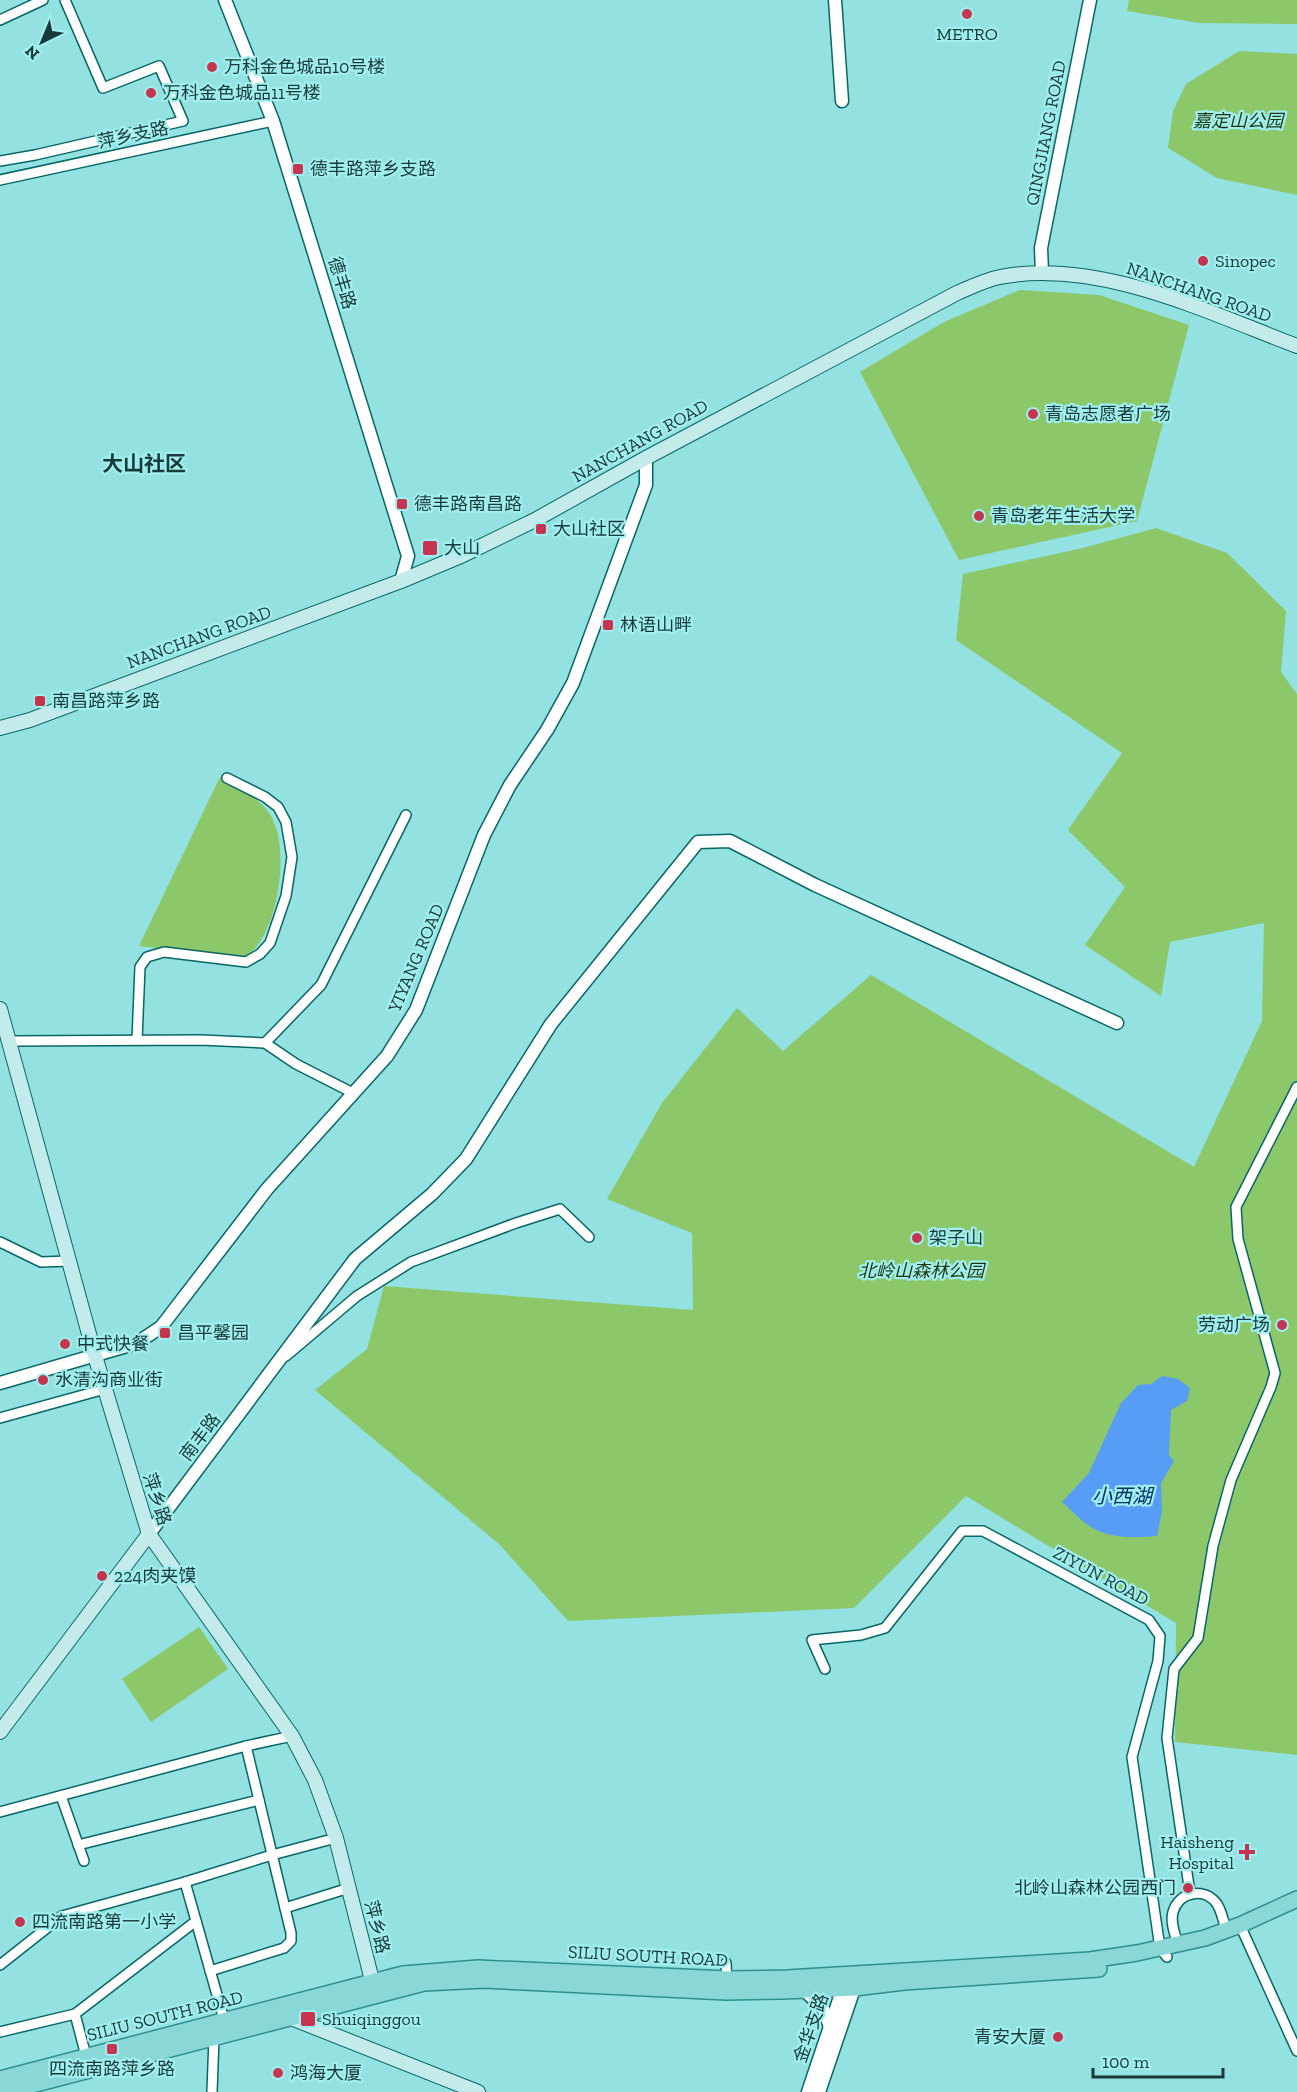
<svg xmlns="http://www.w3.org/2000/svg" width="1297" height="2092" font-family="'Zilla Slab','Noto Sans SC',serif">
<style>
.green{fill:#8cc76a}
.water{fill:#579df5}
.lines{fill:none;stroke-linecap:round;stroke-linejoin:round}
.minor-casing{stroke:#096666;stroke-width:12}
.tertiary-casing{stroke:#096666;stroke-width:15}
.secondary-casing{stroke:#096666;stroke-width:16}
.primary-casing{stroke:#2f8f8f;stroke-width:18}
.minor{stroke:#fff;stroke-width:9}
.tertiary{stroke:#fff;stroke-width:12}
.secondary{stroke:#c4ebeb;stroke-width:14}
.primary{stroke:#89d7d7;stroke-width:15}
.poi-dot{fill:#c5354f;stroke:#a0eeed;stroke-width:2}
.labels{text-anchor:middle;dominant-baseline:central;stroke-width:4.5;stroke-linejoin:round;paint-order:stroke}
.poi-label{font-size:18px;fill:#193a3a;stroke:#a0eeed;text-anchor:start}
.park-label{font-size:18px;font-style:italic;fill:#1e370e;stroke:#a0eeed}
.street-label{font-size:18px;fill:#193a3a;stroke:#a0eeed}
.water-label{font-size:20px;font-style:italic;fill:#003167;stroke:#a0eeed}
.quarter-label{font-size:21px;font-weight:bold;fill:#193a3a;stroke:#a0eeed}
</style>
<rect width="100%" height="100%" fill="#93e1e0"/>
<!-- green -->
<g class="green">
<path d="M1129 0H1297V24L1199 23 1127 11Z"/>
<path d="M1239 51 1297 54V195L1217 178 1168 148 1173 111 1186 84Z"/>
<path d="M1020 290 1099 295 1189 325 1137 521 959 560 860 372 944 322Z"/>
<path d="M1156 528 1227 553 1286 611 1281 672 1297 694V1755L1175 1742 1176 1623 966 1496 854 1608 568 1621 499 1544 315 1390 367 1349 384 1286 693 1310 692 1233 607 1199 662 1103 737 1008 783 1051 871 975 1194 1167 1262 1021 1264 923 1170 942 1161 996 1085 945 1125 887 1068 830 1122 753 956 640 963 574 1083 548Z"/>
<path d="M220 777C237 787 258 797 269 813 292 844 279 940 243 958L139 946Z"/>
<path d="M199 1627 228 1669 151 1722 122 1679Z"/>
</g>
<!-- water -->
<path class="water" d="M1162 1376 1178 1379 1190 1388 1187 1401 1171 1410 1169 1455 1174 1461 1161 1483 1162 1512 1157 1536C1136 1538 1110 1539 1091 1527 1081 1521 1071 1510 1062 1502L1089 1473 1121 1403 1138 1385 1151 1384Z"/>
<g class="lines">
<!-- minor casing -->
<g class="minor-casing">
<g id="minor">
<path d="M0 20 43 0"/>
<path d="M0 161 35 155 183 121 159 66 103 88 65 0"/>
<path d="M0 180 273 121"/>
<path d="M137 1040 140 967 147 957 164 952 246 962 260 954 270 943 286 896 292 857 286 822 278 807 265 797 227 778"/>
<path d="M9 1041 201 1040 265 1043 296 1064 353 1093"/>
<path d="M265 1043 321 985 406 815"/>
<path d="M0 1242 41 1262 69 1261"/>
<path d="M286 1356 357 1296 411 1262 516 1223 560 1209 589 1237"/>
<path d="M0 1418 105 1389"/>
<path d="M825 1669 812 1640 861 1635 885 1628 962 1531H983L1149 1620 1160 1636 1158 1661 1132 1757 1160 1948 1167 1957"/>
<path d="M61 1796 84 1861"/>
<path d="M0 1812 246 1746 292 1736"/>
<path d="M78 1845 259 1800"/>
<path d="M185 1882 225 2023"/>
<path d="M1190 1893 1167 1738 1174 1669 1198 1638 1213 1546 1231 1480 1271 1387 1275 1373 1238 1239 1236 1207 1297 1087"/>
<path d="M285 1908 349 1888"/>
<path d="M1240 1925 1297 2051"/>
<path d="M1178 1944C1175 1935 1170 1922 1173 1912 1179 1891 1205 1887 1217 1904 1222 1912 1224 1922 1226 1931"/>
<path d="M726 1963 727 1983"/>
<path d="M0 1965 62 1916 185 1882 272 1855 336 1838"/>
<path d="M210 1971 284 1948 291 1941V1933L246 1746"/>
<path d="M75 2014 86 2056"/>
<path d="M0 2032 75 2014 196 1921"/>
<path d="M212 2092 214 2038"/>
</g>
</g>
<!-- tertiary casing -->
<g class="tertiary-casing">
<g id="tertiary">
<path d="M225 0 273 121 408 556 401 581"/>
<path d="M835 0 842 101"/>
<path d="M1042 273 1041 248 1090 0"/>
<path d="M0 1383 137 1343 161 1327 267 1189 387 1056 416 1010 484 835 510 785 547 730 573 683 646 485V458"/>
<path d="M149 1534 355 1259 432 1194 466 1159 551 1024 698 842 730 841 815 885 1117 1023"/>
<path d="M804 1990 823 2008 830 2027"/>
<path d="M808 2092 845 1982"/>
<path d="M819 2092 857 1980"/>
</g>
</g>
<!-- secondary casing -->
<g class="secondary-casing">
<g id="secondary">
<path d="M0 728 30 720 401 581 463 555 535 520 646 458 957 293C971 287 985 280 1000 277 1098 258 1207 312 1297 346"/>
<path d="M0 1009 95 1356 149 1534 292 1736 315 1780 336 1838 375 1992"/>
<path d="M0 1732 149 1534"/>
<path d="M286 2016 478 2092"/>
</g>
</g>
<!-- primary casing -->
<g class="primary-casing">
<g id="primary">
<path d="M0 2079 403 1974 478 1968 727 1979 787 1978 1090 1960 1137 1953 1205 1938 1240 1925 1297 1899"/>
<path d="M5 2092 424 1983 484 1980 726 1992 783 1991 855 1988 904 1982 1099 1969"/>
</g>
</g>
<!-- minor -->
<use href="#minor" class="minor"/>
<!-- tertiary -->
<use href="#tertiary" class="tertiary"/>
<!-- secondary -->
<use href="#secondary" class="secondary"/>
<!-- primary -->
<use href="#primary" class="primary"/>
</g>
<!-- markers -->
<g class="poi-dot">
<circle cx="967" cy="14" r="6"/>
<circle cx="212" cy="67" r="6"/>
<circle cx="151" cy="93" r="6"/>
<rect x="292" y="163" width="12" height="12" rx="3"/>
<circle cx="1203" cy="261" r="6"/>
<circle cx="1033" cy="414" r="6"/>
<rect x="396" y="498" width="12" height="12" rx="3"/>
<circle cx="979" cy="516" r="6"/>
<rect x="535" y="523" width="12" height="12" rx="3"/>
<rect x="422" y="540" width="16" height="16" rx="3"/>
<rect x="602" y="619" width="12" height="12" rx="3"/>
<rect x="34" y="695" width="12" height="12" rx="3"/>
<circle cx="917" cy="1238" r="6"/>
<circle cx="1282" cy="1325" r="6"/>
<rect x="159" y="1327" width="12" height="12" rx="3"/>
<circle cx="65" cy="1344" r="6"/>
<circle cx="43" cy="1380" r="6"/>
<circle cx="102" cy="1576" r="6"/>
<path d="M1244 1843h6v6h6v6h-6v6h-6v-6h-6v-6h6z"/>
<circle cx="1188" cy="1888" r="6"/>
<circle cx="20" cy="1922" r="6"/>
<rect x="300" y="2011" width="16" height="16" rx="3"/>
<circle cx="1058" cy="2037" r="6"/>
<rect x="106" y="2043" width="12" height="12" rx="3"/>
<circle cx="278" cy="2073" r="6"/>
</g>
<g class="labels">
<!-- poi labels -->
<g class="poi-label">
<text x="967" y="34" text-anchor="middle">METRO</text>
<text x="224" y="67">万科金色城品10号楼</text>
<text x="163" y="93">万科金色城品11号楼</text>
<text x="310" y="169">德丰路萍乡支路</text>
<text x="1215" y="261">Sinopec</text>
<text x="1045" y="414">青岛志愿者广场</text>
<text x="414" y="504">德丰路南昌路</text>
<text x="991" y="516">青岛老年生活大学</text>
<text x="553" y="529">大山社区</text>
<text x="444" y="548">大山</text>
<text x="620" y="625">林语山畔</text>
<text x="52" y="701">南昌路萍乡路</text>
<text x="929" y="1238">架子山</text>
<text x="1270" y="1325" text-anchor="end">劳动广场</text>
<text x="177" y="1333">昌平馨园</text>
<text x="77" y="1344">中式快餐</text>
<text x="55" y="1380">水清沟商业街</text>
<text x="114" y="1576">224肉夹馍</text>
<text x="1234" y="1842" text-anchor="end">Haisheng<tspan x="1234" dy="21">Hospital</tspan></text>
<text x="1176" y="1888" text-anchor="end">北岭山森林公园西门</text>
<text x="32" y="1922">四流南路第一小学</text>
<text x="322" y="2019">Shuiqinggou</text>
<text x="1046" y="2037" text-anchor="end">青安大厦</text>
<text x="112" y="2069" text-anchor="middle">四流南路萍乡路</text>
<text x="290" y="2073">鸿海大厦</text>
</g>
<!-- park labels -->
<g class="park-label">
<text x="1238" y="121">嘉定山公园</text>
<text x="921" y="1271">北岭山森林公园</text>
</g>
<!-- street labels -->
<g class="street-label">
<text transform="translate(1046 133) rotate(-79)">QINGJIANG ROAD</text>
<text transform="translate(133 135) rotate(-12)">萍乡支路</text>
<text transform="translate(342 283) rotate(73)">德丰路</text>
<text transform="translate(1199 292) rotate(19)">NANCHANG ROAD</text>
<text transform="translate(640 441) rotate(-29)">NANCHANG ROAD</text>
<text transform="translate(199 637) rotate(-20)">NANCHANG ROAD</text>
<text transform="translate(416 958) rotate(-67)">YIYANG ROAD</text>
<text transform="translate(200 1437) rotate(-53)">南丰路</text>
<text transform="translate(157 1499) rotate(72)">萍乡路</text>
<text transform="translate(1101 1576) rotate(28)">ZIYUN ROAD</text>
<text transform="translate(377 1927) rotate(76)">萍乡路</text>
<text transform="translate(648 1956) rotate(3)">SILIU SOUTH ROAD</text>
<text transform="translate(165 2016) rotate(-14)">SILIU SOUTH ROAD</text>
<text transform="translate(811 2028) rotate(-71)">金华支路</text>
</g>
<!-- water labels -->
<g class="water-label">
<text x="1122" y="1496">小西湖</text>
</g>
<!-- quarter labels -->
<g class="quarter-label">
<text x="144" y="463">大山社区</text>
</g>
</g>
<!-- north arrow -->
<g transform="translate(42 42) rotate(223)" stroke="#a0eeed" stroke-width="4.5" paint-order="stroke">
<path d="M0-4.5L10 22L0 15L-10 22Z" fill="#193a3a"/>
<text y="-9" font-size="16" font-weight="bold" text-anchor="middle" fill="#193a3a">N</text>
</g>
<!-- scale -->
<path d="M1093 2068v9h130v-9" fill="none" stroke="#193a3a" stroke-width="3"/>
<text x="1102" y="2068" font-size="18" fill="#193a3a" stroke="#a0eeed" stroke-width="4.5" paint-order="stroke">100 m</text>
</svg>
